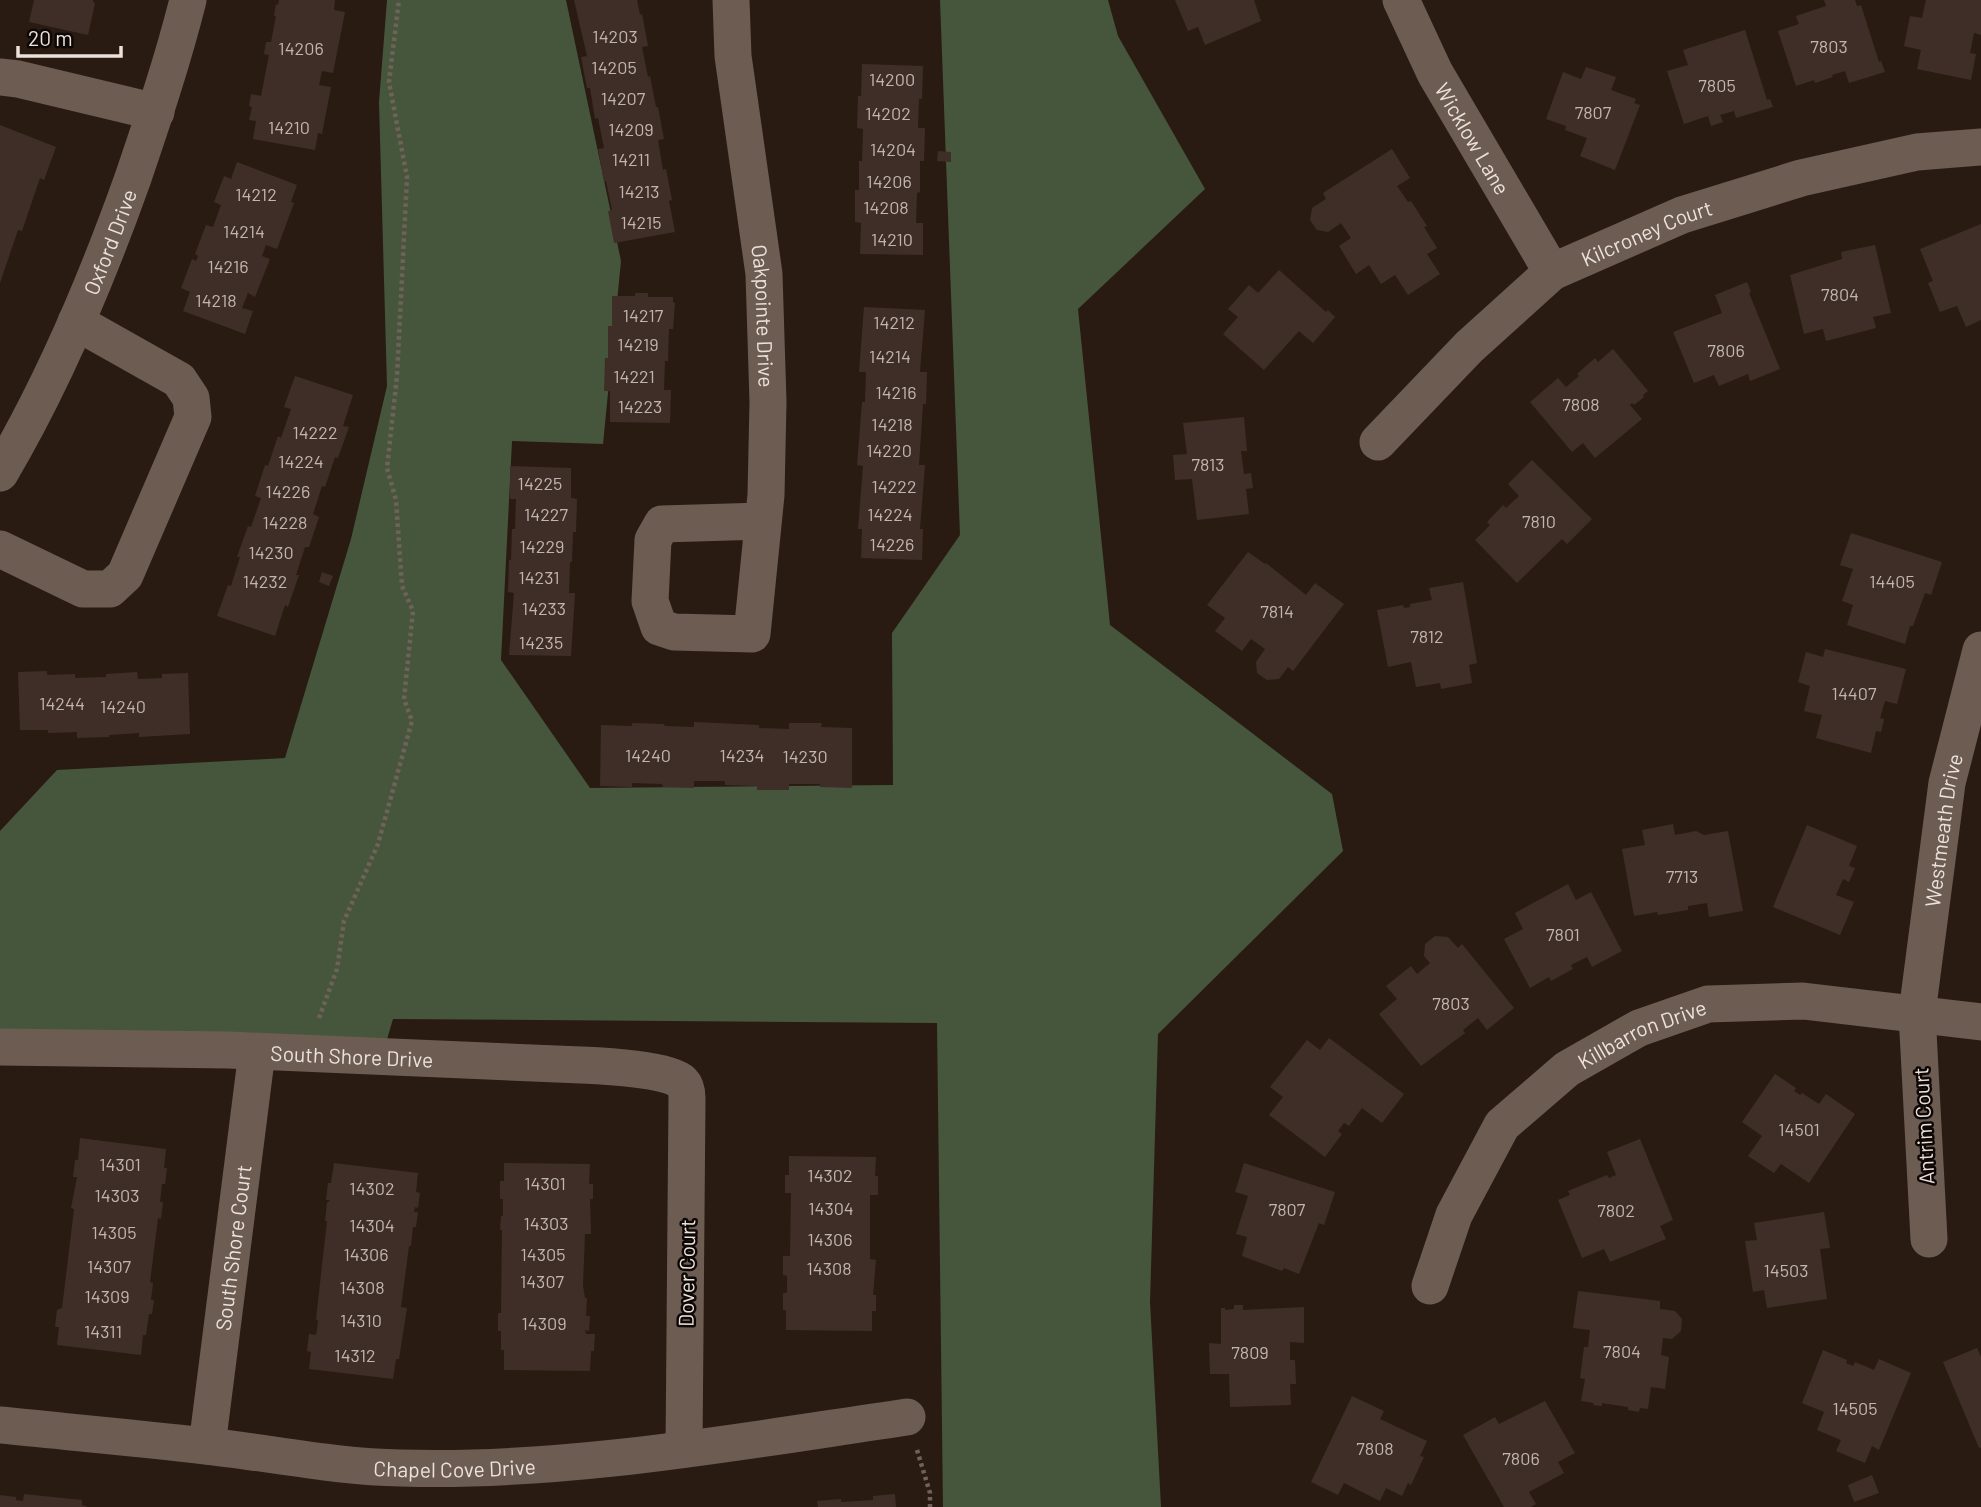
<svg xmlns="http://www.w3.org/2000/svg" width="1981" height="1507" font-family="Barlow,sans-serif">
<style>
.forest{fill:#46563c}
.building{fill:#3f2e27}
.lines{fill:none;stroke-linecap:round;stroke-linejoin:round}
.path{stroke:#70625a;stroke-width:4.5;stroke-dasharray:3.5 3.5;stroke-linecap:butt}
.minor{stroke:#6d5c52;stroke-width:37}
.labels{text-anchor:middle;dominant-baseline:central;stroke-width:5;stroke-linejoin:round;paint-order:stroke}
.number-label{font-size:18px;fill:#c1b5af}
.street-label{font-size:21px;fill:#ece2dc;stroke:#0d0705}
</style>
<rect width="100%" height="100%" fill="#2a1b12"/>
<!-- forest -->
<path class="forest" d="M387 0H566L621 261 603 444 512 441 501 660 590 788 893 785 892 633 960 535 940 0H1108L1118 36 1205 189 1078 309 1110 625 1332 794 1343 851 1158 1034 1150 1302 1161 1507H943L937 1023 393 1019 382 1056 0 1047V831L57 770 285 758 351 539 387 386 379 102Z"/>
<!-- building -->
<g class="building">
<path d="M34 0H93V2L95 3 88 35 29 22Z"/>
<path d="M279 0H335L334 10 345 12 333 73 322 71 319 85 331 87 322 134 318 133 315 150 253 139 256 121 249 120 252 107 249 106 251 94 261 96 269 55 264 54 266 42H271L276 16H274L276 4 278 5Z"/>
<path d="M574 0H637L640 15 642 14 648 46 642 47 648 77 650 76 656 107H658L664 139 658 140 663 170 666 169 672 200 669 201 675 232 614 243 608 211 612 210 606 181 604 182 598 149 604 148 598 118 595 119 590 88H587L581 57 587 56Z"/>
<path d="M1175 0H1254L1261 21 1205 45 1198 27 1188 31Z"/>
<path d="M1824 0H1855L1857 6 1861 5 1879 62 1881 61 1885 72 1849 83 1845 71 1832 75 1833 77 1815 83 1814 80 1796 86 1778 31 1799 24 1796 16 1826 6Z"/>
<path d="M1926 0H1981V35L1974 33 1970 53 1976 54 1971 80 1917 69 1921 50 1904 46 1910 16 1922 18Z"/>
<path d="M1745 30 1767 100 1770 99 1773 107 1736 118 1734 111 1720 115 1723 122 1711 126 1708 116 1684 124 1667 71 1688 65 1683 50Z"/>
<path d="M862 64 923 66 922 99H919L918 128H925L924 161H920V192L917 193 916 223H923V255L860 254 861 223 855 222V190H859V161H862L863 129 857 128 858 96H861Z"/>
<path d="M1586 67 1616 77 1611 90 1636 99 1634 103 1640 105 1615 170 1580 156 1587 138 1565 130 1566 126 1546 119 1563 72 1581 79Z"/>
<path d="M0 125 56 147 44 180 40 178 22 231 18 230 0 283Z"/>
<path d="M1392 149 1410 178 1397 186 1408 202 1411 201 1427 226 1424 227 1437 248 1427 254 1440 274 1408 295 1395 275 1381 284 1369 265 1356 274 1339 246 1351 238 1341 223 1328 232 1317 230 1310 220 1312 208 1326 199 1323 193Z"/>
<path d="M938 151 951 152V162L937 161Z"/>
<path d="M237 162 297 185 291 202 294 203 277 249 266 245 262 256 270 259 255 297 248 293 242 308 253 311 245 334 183 311 190 292 181 288 192 259 196 261 198 256 195 254 206 225 213 227 221 205 214 202 224 176 231 179Z"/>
<path d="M1981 224V320L1966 327 1957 306 1940 312 1928 283 1933 281 1920 249Z"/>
<path d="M1875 245 1891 313 1873 317 1876 328 1826 341 1823 329 1804 334 1790 275 1842 259 1841 252Z"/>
<path d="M1279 270 1326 312 1328 310 1335 317 1313 343 1299 331 1264 370 1223 334 1238 317 1228 309 1249 285 1258 293Z"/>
<path d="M1747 282 1751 292 1749 293 1780 369 1750 381 1748 374 1719 386 1714 375 1694 383 1673 332 1722 313 1715 295Z"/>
<path d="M635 293H648V297H673V302L675 303 673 329H669L668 361H665L664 390H671L670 423 610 422V391H604L605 358H608V326H612V296H635Z"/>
<path d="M864 307 925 310 920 372H927L926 404H923L919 465H925L920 529H923L922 560 861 558 862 529H858L863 466 857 465 862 402H865L866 372H859Z"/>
<path d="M1613 349 1648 391 1643 395 1644 397 1634 405 1632 403 1630 405 1642 419 1595 458 1583 443 1572 452 1530 402 1558 378 1566 387 1579 376 1577 374 1595 358 1598 362Z"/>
<path d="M295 376 353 395 343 426 349 427 338 458 335 457 325 487 322 486 313 514 319 517 309 547H305L296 575H299L288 607 285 605 275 636 217 616 228 585 231 586 240 557H237L248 526 251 527 261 498 255 496 265 465 268 466 278 436 281 438 291 409 284 407Z"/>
<path d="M1244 417 1247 451H1241L1244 474 1251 473 1253 488 1246 489 1249 514 1197 520 1192 479 1175 480 1173 455 1187 454 1183 423Z"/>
<path d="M1532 460 1592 519 1567 544 1562 539 1517 583 1475 540 1490 525 1487 522 1503 505 1506 508 1519 496 1508 484Z"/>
<path d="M510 466 571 468V498L577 499 576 532H573L572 562H570L569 593H575L571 656 509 655 514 593 508 592 509 560H511L512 529H515L516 499H510Z"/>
<path d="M1851 533 1942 562 1931 595 1925 593 1913 626H1910L1905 644 1847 625 1853 605 1842 601 1853 569 1840 565Z"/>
<path d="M1248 552 1265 564 1266 563 1306 595 1315 583 1344 604 1293 671 1288 667 1279 679 1267 680 1257 673 1256 662 1265 649 1251 639 1242 651 1215 631 1225 618 1207 605Z"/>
<path d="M322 572 333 576 329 586 319 582Z"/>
<path d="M1463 582 1477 663 1469 665 1472 683 1441 689 1440 683 1416 687 1411 662 1388 667 1377 610 1403 605 1404 608 1410 607V604L1432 600 1429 588Z"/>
<path d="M1825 649 1906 669 1897 704 1885 701 1880 718 1884 719 1881 732 1876 731 1871 753 1816 738 1822 715 1804 711 1810 686 1798 682 1806 652 1823 657Z"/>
<path d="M47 671V675L75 674V677L77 678 106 677V674L137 672 138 679 162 678V674L188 673 190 734 139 737V733L109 735V737L77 738V732L48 733V730H20L18 672Z"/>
<path d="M694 722 759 725V728L789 729V723H822L821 727 852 728V788L820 787V784H789V790H757V786L725 785V781H694V788L663 787 662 784 632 783V787L600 786 601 725 632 726V723L664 724 665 726 694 727Z"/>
<path d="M1673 824 1675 835 1696 831 1704 835 1728 831 1743 911 1709 917 1707 903 1688 906V910L1658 915 1657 912 1634 916 1622 849 1645 845 1642 830Z"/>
<path d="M1807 825 1857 846 1849 866 1855 868 1849 882 1843 879 1836 895 1854 902 1840 935 1773 907Z"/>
<path d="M1568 884 1576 900 1591 892 1622 951 1592 967 1587 957 1571 965 1573 969 1551 981 1549 977 1530 988 1504 939 1523 929 1515 913Z"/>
<path d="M1435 936 1448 937 1458 948 1462 944 1514 1008 1487 1030 1478 1018 1463 1030 1465 1033 1421 1066 1379 1014 1397 999 1386 986 1411 966 1417 974 1430 963 1424 956 1425 944Z"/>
<path d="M1329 1038 1404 1094 1382 1123 1362 1108 1349 1126 1344 1123 1338 1131 1342 1134 1325 1157 1269 1115 1283 1097 1270 1087 1307 1040 1320 1050Z"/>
<path d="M1775 1074 1796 1088 1794 1091 1800 1095 1802 1093 1819 1104 1826 1094 1855 1114 1809 1183 1781 1164 1774 1173 1748 1156 1762 1136 1742 1122Z"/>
<path d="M80 1138 166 1149 164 1168H167L165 1184H162L160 1202H163L161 1219 158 1218 150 1282 153 1283 151 1300H154L152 1314H149L146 1335H143L141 1355 57 1345 59 1327H55L57 1310 62 1308 64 1292 74 1209 71 1208 77 1177H73L75 1160H78Z"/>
<path d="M1640 1139 1673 1220 1660 1226 1666 1239 1610 1262 1604 1249 1582 1258 1558 1200 1570 1195 1568 1191 1607 1175 1609 1178 1616 1175 1607 1152Z"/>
<path d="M789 1156 876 1157 875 1176H878V1195H870V1259L876 1260 873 1295H876V1311H872V1331L786 1330V1310H783V1293H787V1276L783 1275V1256H790L791 1193H785V1175H789Z"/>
<path d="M334 1163 418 1173 416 1192 420 1193 418 1208 415 1207 414 1212H418L416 1227H413L411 1246H409L401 1307 407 1308 399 1359H396L393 1379 309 1369 311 1352 307 1351 309 1334 316 1335 317 1330 318 1321 316 1319 327 1221H325L327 1203 330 1200H326L328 1183H331Z"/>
<path d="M504 1163 590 1164 589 1184H593V1199H590L591 1234H585L583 1285 585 1298H587L586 1316H590L589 1331 585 1330 586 1334H595L594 1351H591L590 1371 504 1370V1350H501V1331H498V1313H501L502 1230H500L501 1216H503V1199H500V1181H504Z"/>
<path d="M1244 1163 1335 1192 1324 1225 1319 1223 1299 1274 1284 1268 1282 1271 1242 1256 1247 1237 1236 1234 1248 1196 1235 1192Z"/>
<path d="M1824 1212 1830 1248 1820 1249 1827 1299 1767 1308 1764 1290 1753 1292 1745 1241 1757 1240 1754 1223Z"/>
<path d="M1578 1291 1660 1301V1309L1675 1311 1682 1319 1681 1331 1672 1339 1663 1338 1661 1355 1669 1357 1665 1389 1651 1387 1648 1409 1640 1408 1639 1412 1628 1410V1407L1602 1403V1406L1593 1405 1594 1403 1581 1401 1585 1379 1580 1378 1584 1347H1588L1590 1330 1573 1328Z"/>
<path d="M1234 1305H1243V1310L1304 1307V1343L1290 1342V1360H1295L1296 1384H1290L1291 1405 1230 1407 1229 1374H1210L1209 1343 1221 1344V1308H1225V1310L1234 1309Z"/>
<path d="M1977 1348 1981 1357V1447L1979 1448 1943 1362Z"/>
<path d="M1823 1350 1847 1360 1846 1363 1853 1366 1855 1362 1874 1370 1879 1359 1911 1373 1879 1450 1872 1446 1865 1463 1836 1451 1841 1440 1817 1430 1824 1412 1802 1403Z"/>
<path d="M1352 1396 1384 1411 1380 1419 1427 1441 1420 1456 1424 1457 1411 1485 1408 1483 1402 1496 1386 1488 1380 1501 1344 1483 1338 1495 1311 1482Z"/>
<path d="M1545 1401 1575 1453 1558 1462 1564 1473 1529 1492 1536 1504 1531 1507H1504L1463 1435 1495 1417 1499 1424Z"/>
<path d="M1872 1475 1879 1493 1854 1502 1848 1485Z"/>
<path d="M24 1494 82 1500V1505L88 1507H0V1495L16 1497V1500L23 1501Z"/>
<path d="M895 1494 896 1507H818L817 1501 841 1499V1502L858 1501 873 1500V1496Z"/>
</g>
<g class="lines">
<!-- path -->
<g class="path">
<path d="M319 1018 337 969 344 921 378 844 412 721 404 699 413 611 402 586 396 500 387 468 397 376 407 177 389 82 399 0"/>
<path d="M917 1450 930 1493V1507"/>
</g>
<!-- minor -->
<g class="minor">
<path id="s1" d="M731 0 733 56 764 274 768 402 766 495 752 634 674 632 659 627 650 601 653 540 662 524 763 521"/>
<path id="s2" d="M1401 0 1435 73 1552 272"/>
<path d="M0 77 18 79 156 112"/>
<path id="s3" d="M1378 442 1469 347 1552 272 1682 215 1801 178 1917 152 1981 147"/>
<path id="s4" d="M0 473C55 380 97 279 133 178 153 119 173 60 188 0"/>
<path d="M0 549 83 589H110L125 575 193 417 191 398 179 380 76 322"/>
<path id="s5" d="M0 1047 228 1050 581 1065C602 1066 669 1069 682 1082 686 1086 687 1093 687 1098L684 1449"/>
<path id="s6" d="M1929 1239 1917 1013 1947 783 1981 650"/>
<path id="s7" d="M1430 1286 1454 1215 1502 1125 1567 1069 1639 1028 1708 1004 1803 1001 1981 1022"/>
<path id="s8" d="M0 1425C69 1432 137 1438 206 1446 271 1453 335 1467 401 1468 568 1473 742 1441 907 1417"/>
<path id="s9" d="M207 1446 257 1052"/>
</g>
</g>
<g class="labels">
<!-- number labels -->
<g class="number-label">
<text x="615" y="36">14203</text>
<text x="1829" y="46">7803</text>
<text x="301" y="48">14206</text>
<text x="614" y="67">14205</text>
<text x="892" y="79">14200</text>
<text x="1717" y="85">7805</text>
<text x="623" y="98">14207</text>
<text x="1593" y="112">7807</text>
<text x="888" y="113">14202</text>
<text x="289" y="127">14210</text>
<text x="631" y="129">14209</text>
<text x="893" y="149">14204</text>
<text x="631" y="159">14211</text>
<text x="889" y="181">14206</text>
<text x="639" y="191">14213</text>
<text x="256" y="194">14212</text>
<text x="886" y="207">14208</text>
<text x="641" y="222">14215</text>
<text x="244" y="231">14214</text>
<text x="892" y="239">14210</text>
<text x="228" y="266">14216</text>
<text x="1840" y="294">7804</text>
<text x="216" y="300">14218</text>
<text x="643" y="315">14217</text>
<text x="894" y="322">14212</text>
<text x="638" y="344">14219</text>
<text x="1726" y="350">7806</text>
<text x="890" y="356">14214</text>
<text x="634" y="376">14221</text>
<text x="896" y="392">14216</text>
<text x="1581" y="404">7808</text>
<text x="640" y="406">14223</text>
<text x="892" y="424">14218</text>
<text x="315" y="432">14222</text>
<text x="889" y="450">14220</text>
<text x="301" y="461">14224</text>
<text x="1208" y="464">7813</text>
<text x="540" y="483">14225</text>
<text x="894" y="486">14222</text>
<text x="288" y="491">14226</text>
<text x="546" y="514">14227</text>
<text x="890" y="514">14224</text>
<text x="1539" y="521">7810</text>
<text x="285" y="522">14228</text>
<text x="892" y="544">14226</text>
<text x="542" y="546">14229</text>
<text x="271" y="552">14230</text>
<text x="539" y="577">14231</text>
<text x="265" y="581">14232</text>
<text x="1892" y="581">14405</text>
<text x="544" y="608">14233</text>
<text x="1277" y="611">7814</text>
<text x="1427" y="636">7812</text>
<text x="541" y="642">14235</text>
<text x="1854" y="693">14407</text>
<text x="62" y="703">14244</text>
<text x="123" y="706">14240</text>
<text x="648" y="755">14240</text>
<text x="742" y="755">14234</text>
<text x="805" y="756">14230</text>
<text x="1682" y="876">7713</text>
<text x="1563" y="934">7801</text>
<text x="1451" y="1003">7803</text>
<text x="1799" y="1129">14501</text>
<text x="120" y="1164">14301</text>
<text x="830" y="1175">14302</text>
<text x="545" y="1183">14301</text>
<text x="372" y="1188">14302</text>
<text x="117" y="1195">14303</text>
<text x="831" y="1208">14304</text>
<text x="1287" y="1209">7807</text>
<text x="1616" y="1210">7802</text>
<text x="546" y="1223">14303</text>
<text x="372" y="1225">14304</text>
<text x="114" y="1232">14305</text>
<text x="830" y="1239">14306</text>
<text x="366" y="1254">14306</text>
<text x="543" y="1254">14305</text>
<text x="109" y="1266">14307</text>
<text x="829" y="1268">14308</text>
<text x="1786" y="1270">14503</text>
<text x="542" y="1281">14307</text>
<text x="362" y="1287">14308</text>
<text x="107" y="1296">14309</text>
<text x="361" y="1320">14310</text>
<text x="544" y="1323">14309</text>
<text x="103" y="1331">14311</text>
<text x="1622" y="1351">7804</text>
<text x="1250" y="1352">7809</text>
<text x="355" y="1355">14312</text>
<text x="1855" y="1408">14505</text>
<text x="1375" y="1448">7808</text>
<text x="1521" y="1458">7806</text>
</g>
<!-- street labels -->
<g class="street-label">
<text stroke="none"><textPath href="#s2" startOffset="156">Wicklow Lane</textPath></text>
<text stroke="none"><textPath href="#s3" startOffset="346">Kilcroney Court</textPath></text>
<text stroke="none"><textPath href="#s4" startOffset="256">Oxford Drive</textPath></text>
<text stroke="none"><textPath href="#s1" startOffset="318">Oakpointe Drive</textPath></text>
<text stroke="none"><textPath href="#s6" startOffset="411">Westmeath Drive</textPath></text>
<text stroke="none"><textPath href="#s7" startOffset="346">Killbarron Drive</textPath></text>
<text stroke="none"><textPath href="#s5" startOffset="352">South Shore Drive</textPath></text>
<text transform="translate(1923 1126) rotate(-93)">Antrim Court</text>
<text stroke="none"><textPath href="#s9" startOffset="200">South Shore Court</textPath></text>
<text transform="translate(686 1273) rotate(-89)">Dover Court</text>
<text stroke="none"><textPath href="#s8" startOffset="457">Chapel Cove Drive</textPath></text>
</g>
</g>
<!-- scale -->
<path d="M18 46v10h103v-10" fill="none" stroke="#ece2dc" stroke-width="3.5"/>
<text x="28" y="46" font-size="21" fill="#ece2dc" stroke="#0d0705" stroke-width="5" paint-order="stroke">20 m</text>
</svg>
